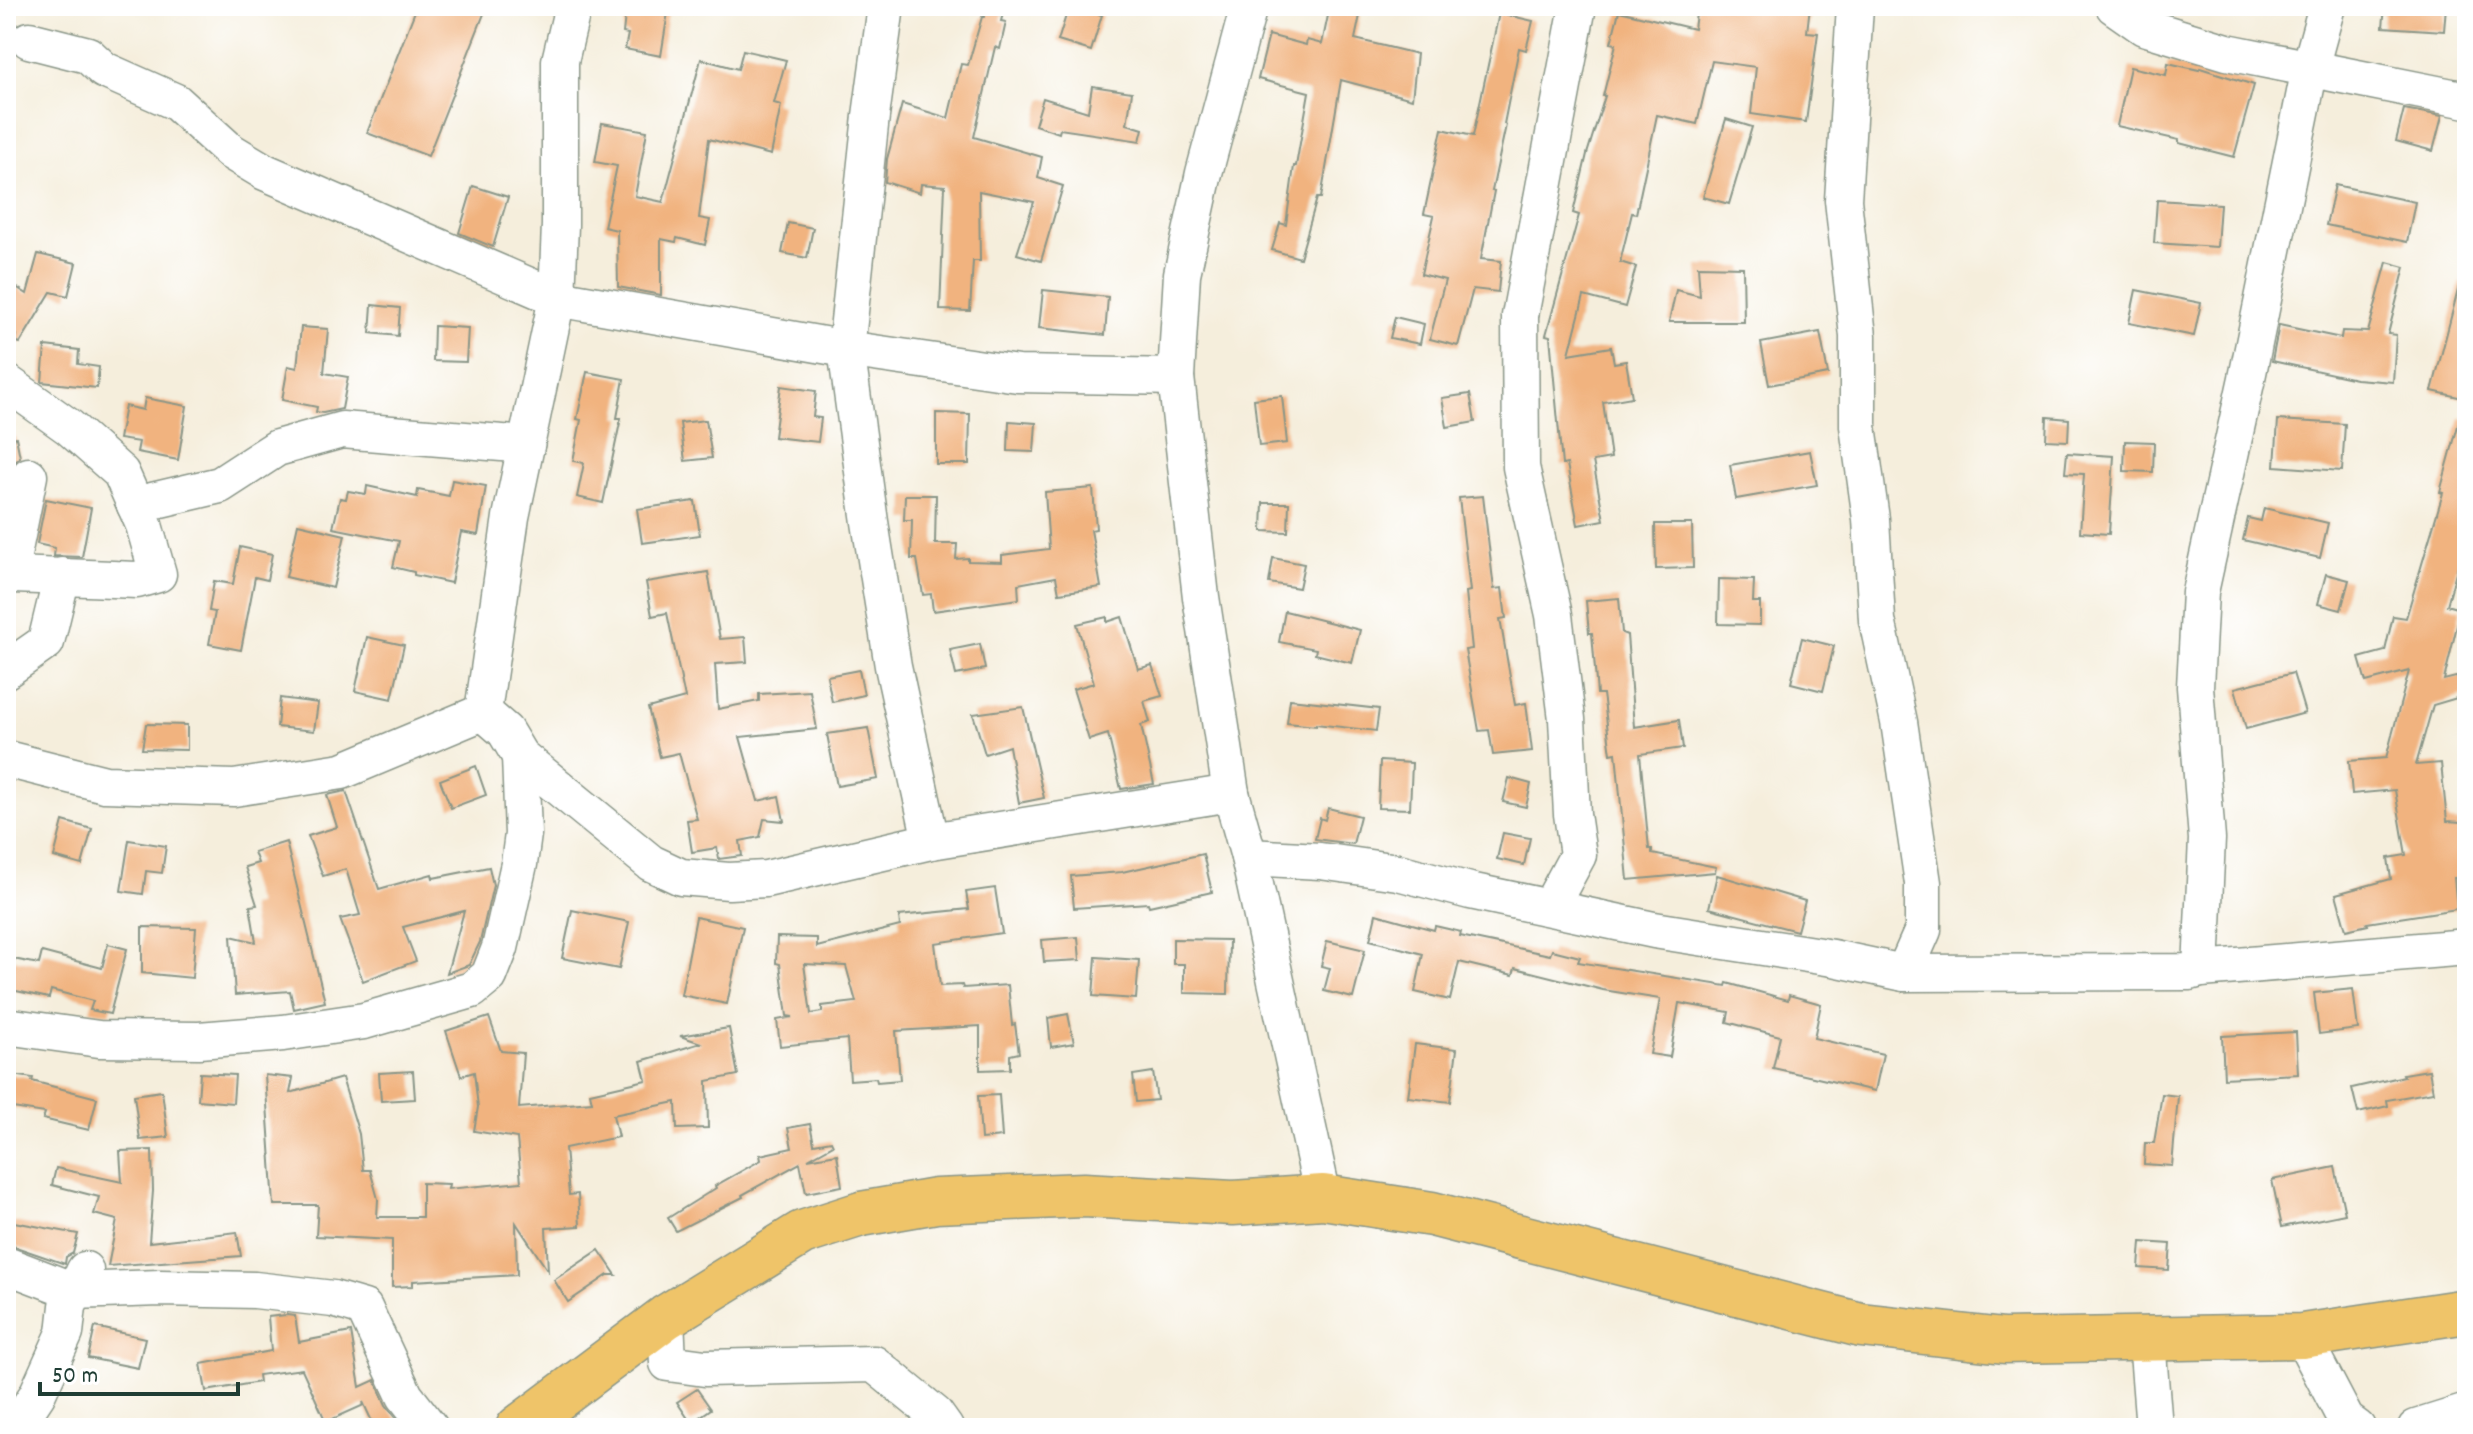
<svg xmlns="http://www.w3.org/2000/svg" width="2473" height="1434" font-family="Dekko,sans-serif">
<style>
.building{fill:#f1b37f;fill-rule:evenodd}
.lines{fill:none;stroke-linecap:round;stroke-linejoin:round}
.minor-casing{stroke:#8a9688;stroke-width:39}
.major-casing{stroke:#8a9688;stroke-width:47}
.minor{stroke:#fff;stroke-width:36}
.major{stroke:#efc469;stroke-width:44}
</style>
<rect width="100%" height="100%" fill="#fff"/>
<filter id="ink" filterUnits="userSpaceOnUse"><feTurbulence type="fractalNoise" baseFrequency=".0125" numOctaves="2"/><feDisplacementMap in="SourceGraphic" scale="16" xChannelSelector="R" yChannelSelector="G"/><feConvolveMatrix kernelMatrix="1 2 1 2 8 2 1 2 1" color-interpolation-filters="sRGB"/></filter>
<filter id="wash" filterUnits="userSpaceOnUse"><feTurbulence type="fractalNoise" baseFrequency=".006" numOctaves="4" result="noise"/><feDisplacementMap in="SourceGraphic" scale="32" xChannelSelector="R" yChannelSelector="G"/><feGaussianBlur stdDeviation="1.8" result="paint"/><feColorMatrix in="noise" values="0 0 0 0 0 0 0 0 0 0 0 0 0 0 0 0 0 1.4 0 .05"/><feComposite in="paint" operator="in"/></filter>
<g filter="url(#wash)">
<rect width="100%" height="100%" fill="#f5eedc"/>
<g id="blocks">
<!-- building -->
<g class="building">
<path d="M417 6H487L428 156 367 133Z"/>
<path d="M626 6H669L661 56 625 49 628 34 623 33Z"/>
<path d="M988 6H1005L1001 21 1006 22 1000 49 995 47 974 137 1042 157 1038 178 1063 186 1041 261 1017 254 1034 202 979 191 980 261H973L970 311 940 310 945 186 921 184 920 193 885 182 887 159 902 104 948 118 961 64 968 65 982 17H984Z"/>
<path d="M1069 6 1102 15 1091 51 1058 41Z"/>
<path d="M1330 6H1362L1355 39 1417 54 1412 99 1341 80 1321 198H1317L1300 258 1272 250 1280 223 1286 225 1294 166H1296L1309 92 1258 79 1269 35 1306 45 1307 40 1322 44Z"/>
<path d="M1697 6H1718L1756 11V6H1810L1807 32 1818 33 1806 122 1751 114 1756 67 1712 61 1697 124 1657 115 1636 214 1632 213 1620 262 1636 267 1625 307 1584 296 1569 354 1611 347 1614 363 1626 361 1632 397 1603 402 1611 458 1593 461 1604 520 1578 525 1567 464 1562 465 1550 336 1546 335 1579 215 1573 213 1587 154 1605 96H1603L1616 44 1611 43 1619 11 1694 29Z"/>
<path d="M2385 6H2446L2444 31 2383 27Z"/>
<path d="M1499 13 1533 21 1526 50 1519 48 1504 124 1506 125 1492 191H1494L1481 259 1501 261 1498 292 1473 289 1458 346 1430 339 1445 280 1421 274 1434 216 1424 214 1442 129 1473 136Z"/>
<path d="M743 50 786 60 774 103 781 105 771 155 709 139 699 218 710 220 705 245 677 238 676 242 661 239V295L618 287 617 230 604 227 617 166 595 162 602 123 647 131 635 196 663 202 701 59 738 69Z"/>
<path d="M2168 63 2199 70 2200 68 2254 85 2234 157 2179 143V140L2117 126 2130 67 2166 75Z"/>
<path d="M1092 86 1132 92 1127 124 1143 129 1140 141 1060 129 1059 133 1035 125 1043 98 1088 112Z"/>
<path d="M2404 109 2442 116 2433 151 2396 141Z"/>
<path d="M1726 119 1752 127 1729 204 1703 197Z"/>
<path d="M2335 185 2415 202 2407 242 2326 225Z"/>
<path d="M473 186 508 197 493 247 459 233Z"/>
<path d="M2157 200 2220 204 2217 247 2154 243Z"/>
<path d="M788 223 813 228 807 258 782 253Z"/>
<path d="M38 254 76 263 68 296 51 292 20 343 14 341 16 335 6 330V303L16 287 27 294Z"/>
<path d="M2387 262 2405 267 2388 334 2396 335 2393 382 2356 379 2272 361 2279 325 2341 338 2342 331 2368 332Z"/>
<path d="M1698 266 1743 267 1744 322H1669L1676 290 1700 296Z"/>
<path d="M2460 282 2467 283V399L2432 391Z"/>
<path d="M1043 290 1108 297 1105 335 1039 328Z"/>
<path d="M2136 290 2201 303 2194 336 2129 323Z"/>
<path d="M372 305 400 308 398 336 370 333Z"/>
<path d="M1395 317 1424 324 1420 344 1390 338Z"/>
<path d="M434 326 468 328 466 362 433 361Z"/>
<path d="M301 327 328 329 324 373 348 377 342 409 323 413 316 412 317 407 282 400 288 366 297 368Z"/>
<path d="M1820 332 1828 374 1769 385 1761 343Z"/>
<path d="M45 346 79 350 78 364 99 367 97 388 42 382Z"/>
<path d="M587 372 624 379 617 418H621L603 503 577 497 584 463 573 461 581 420 577 419Z"/>
<path d="M781 386 816 391 813 417 821 418 818 442 774 437Z"/>
<path d="M1470 394 1475 422 1447 427 1442 398Z"/>
<path d="M1282 396 1287 443 1259 446 1254 399Z"/>
<path d="M145 398 187 406 178 460 137 452 139 442 119 439 125 406 143 410Z"/>
<path d="M936 413 970 414 969 464H936Z"/>
<path d="M2047 417 2069 419 2068 441 2046 440Z"/>
<path d="M2460 418 2467 419V532L2447 605 2461 609 2444 680 2464 675 2467 695 2433 705 2416 765 2441 763 2447 821 2462 822 2467 877 2454 878 2457 909 2367 923 2368 925 2346 930 2336 894 2391 879 2388 858 2406 855 2395 790 2352 794 2349 761 2386 758 2409 671 2366 682 2359 658 2385 651 2393 616 2406 618 2443 493 2440 492Z"/>
<path d="M706 420 712 458 685 461 680 423Z"/>
<path d="M2278 420 2345 424 2342 471 2275 466Z"/>
<path d="M1009 421 1036 423 1034 452 1008 451Z"/>
<path d="M16 437 20 457 13 463 6 484V438Z"/>
<path d="M2125 441 2154 442 2153 472 2124 471Z"/>
<path d="M1810 451 1817 485 1736 499 1730 465Z"/>
<path d="M2067 453 2114 456 2109 534 2080 532 2084 474 2065 473Z"/>
<path d="M452 480 486 486 478 535 461 532 451 583 414 575V572L393 567 399 541 333 528 340 498 346 499 348 491 366 494 367 486 417 497 418 490 449 496Z"/>
<path d="M1093 488 1096 529 1091 530 1101 587 1059 593 1056 577 1018 584 1019 599 933 611 931 594 923 595 917 559H911L912 520H904L905 495H936L935 544H957L956 559 968 558V561L1002 562V555L1049 549 1045 492Z"/>
<path d="M1483 496 1494 589 1502 588 1506 618 1500 619 1515 705 1526 703 1532 751 1493 755 1489 730 1479 731 1465 650 1472 649 1466 592 1470 591 1459 498Z"/>
<path d="M46 499 91 508 82 557 54 556 55 548 37 544Z"/>
<path d="M695 501 700 535 642 543 637 509Z"/>
<path d="M1263 503H1289L1288 532 1262 531Z"/>
<path d="M2264 508 2328 523 2320 558 2243 540 2248 518 2261 521Z"/>
<path d="M298 524 345 535 333 588 286 577Z"/>
<path d="M1655 524H1692L1693 568 1656 569Z"/>
<path d="M240 547 272 554 267 580 255 577 241 650 209 644 215 612 209 611 214 581 233 584Z"/>
<path d="M1273 558 1304 564 1299 588 1269 583Z"/>
<path d="M708 572 720 639 745 637 747 662 715 664 718 709 759 701V694L810 691 817 729 740 737 758 801 779 796 784 821 764 819 760 837 740 841 742 856 719 859 717 848 692 852 687 820 697 819 679 753 660 757 648 708 685 698 667 613 652 616 646 582Z"/>
<path d="M2326 574 2349 580 2341 610 2318 604Z"/>
<path d="M1719 579 1754 580 1753 602H1760V625L1718 624Z"/>
<path d="M1619 598 1622 633 1627 635 1634 727 1679 720 1683 748 1640 754 1649 849H1652V854L1716 867 1715 872 1628 880 1616 753 1611 754 1603 694H1597L1592 633H1589L1586 601Z"/>
<path d="M1285 611 1360 630 1352 663 1315 654 1316 649 1279 642Z"/>
<path d="M1107 617V622L1122 617 1138 669 1152 665 1162 696 1144 701 1150 722 1141 725 1154 784 1121 789 1108 734 1089 740 1073 689 1094 683 1077 624Z"/>
<path d="M367 637 404 645 392 699 355 691Z"/>
<path d="M1802 638 1834 646 1823 691 1791 683Z"/>
<path d="M980 644 985 669 956 675 950 650Z"/>
<path d="M859 670 864 695 832 702 827 676Z"/>
<path d="M2293 673 2305 713 2246 729 2235 688Z"/>
<path d="M280 698 318 703 314 731 277 727Z"/>
<path d="M1290 699 1379 709 1376 731 1316 724V726L1287 723Z"/>
<path d="M1023 707 1044 798 1019 803 1009 746 985 754 973 714Z"/>
<path d="M146 724 187 725V750L142 749Z"/>
<path d="M868 728 878 779 837 786 827 734Z"/>
<path d="M1380 761 1412 763 1410 809 1378 808Z"/>
<path d="M476 766 486 795 451 808 440 780Z"/>
<path d="M1509 778 1531 784 1526 807 1503 802Z"/>
<path d="M346 791 379 889 432 874 433 878 489 867 493 885 480 942 469 965 447 973 464 911 403 927 416 961 363 981 340 919 360 915 346 869 323 876 308 836 337 827 327 795Z"/>
<path d="M1328 808 1360 816 1353 844 1315 839 1320 818 1325 820Z"/>
<path d="M63 821 92 829 82 865 54 857Z"/>
<path d="M1503 833 1530 838 1524 865 1497 859Z"/>
<path d="M129 840 166 846 162 873 146 871 143 894 121 891Z"/>
<path d="M286 842 325 1002 294 1009 290 991 235 995 231 936 256 942 250 906 257 905 245 867 258 863 254 852Z"/>
<path d="M1203 854 1212 892 1149 906 1148 903 1074 908 1071 876 1122 872Z"/>
<path d="M1717 875 1805 901 1797 931 1709 908Z"/>
<path d="M995 888 1002 933 935 943 940 986 962 985 963 988 1008 985 1012 1025 1015 1024 1019 1053 1010 1055V1069L980 1070V1026L896 1031 900 1080 877 1082 876 1078 850 1080 847 1039 780 1046 777 1020 793 1017 787 1016 780 964 776 963 777 937 817 938V947L900 926 899 916 969 909 966 892ZM804 964 846 966 856 1002 822 1006V1012L811 1014Z"/>
<path d="M572 910 629 922 619 969 562 958Z"/>
<path d="M1376 914 1434 930 1435 926 1461 932 1460 936 1550 955 1552 950 1580 957 1578 962 1726 986 1727 983 1788 1000 1789 995 1821 1004 1814 1038 1883 1054 1875 1091 1773 1068 1780 1036 1727 1022 1729 1012 1679 1003 1670 1057 1650 1054 1660 999 1603 990 1515 968 1513 975 1459 962 1450 1000 1415 992 1423 954 1370 940Z"/>
<path d="M696 917 743 927 727 1004 681 995Z"/>
<path d="M142 927 196 928 192 978 142 973Z"/>
<path d="M1078 937 1080 960 1044 962 1042 940Z"/>
<path d="M1173 939 1229 940 1228 994 1184 993V964H1173Z"/>
<path d="M1327 941 1365 950 1353 998 1324 991 1330 968 1321 966Z"/>
<path d="M108 944 127 949 110 1014 90 1010 93 1001 51 990 49 998 7 989 13 959 39 964 42 952 102 968Z"/>
<path d="M1096 957 1139 960 1136 999 1093 996Z"/>
<path d="M2353 989 2358 1029 2319 1034 2314 993Z"/>
<path d="M1068 1014 1074 1043 1051 1047 1048 1018Z"/>
<path d="M489 1017 501 1051 523 1053 519 1108 592 1102 590 1093 646 1080 641 1061 701 1043 680 1036 729 1028 738 1075 707 1081 708 1128 677 1129 676 1102 613 1115 618 1137 565 1148 569 1195 578 1194 580 1226 546 1228 548 1271 516 1223 517 1275 413 1281V1286L392 1287V1240L316 1236 318 1205H274L265 1075 293 1078 290 1093 342 1078 359 1134 363 1170H370L378 1199 377 1217H422V1183L449 1184 448 1189 521 1182 517 1138 474 1131 478 1107 474 1072 461 1076 446 1031Z"/>
<path d="M2296 1032 2298 1074 2224 1078 2222 1036Z"/>
<path d="M1415 1044 1457 1049 1450 1102 1408 1097Z"/>
<path d="M2429 1070 2433 1092 2387 1100 2388 1106 2358 1113 2352 1088 2404 1076 2403 1074Z"/>
<path d="M413 1071 415 1099 381 1101 379 1073Z"/>
<path d="M1153 1072 1157 1100 1136 1102 1133 1075Z"/>
<path d="M200 1073 235 1075 233 1103 198 1100Z"/>
<path d="M6 1074 33 1078 32 1081 97 1098 89 1130 43 1119 45 1113 6 1107Z"/>
<path d="M162 1091 168 1137 140 1140 134 1095Z"/>
<path d="M2162 1094 2178 1096 2172 1166 2144 1164 2145 1143H2154Z"/>
<path d="M999 1095 1002 1137 981 1139 978 1096Z"/>
<path d="M810 1124 814 1144 831 1141 833 1145 808 1159 837 1154 842 1186 806 1193 800 1163 742 1195 743 1197 676 1231 668 1218 716 1188 715 1186 761 1160 760 1155 792 1148 788 1128Z"/>
<path d="M152 1150 153 1191 149 1242 237 1232 241 1256 108 1266 117 1220 94 1214 99 1197 52 1185 56 1168 122 1182 120 1151Z"/>
<path d="M2335 1167 2345 1214 2282 1227 2272 1180Z"/>
<path d="M14 1222 78 1234 73 1253 66 1257 65 1264 10 1245Z"/>
<path d="M2141 1242 2171 1244 2169 1270 2139 1268Z"/>
<path d="M599 1250 616 1275H608L568 1302 554 1280Z"/>
<path d="M286 1315 295 1316 299 1342 351 1332 360 1387 375 1380 386 1405 400 1423 390 1428H375L363 1402 364 1405 326 1422 302 1369 258 1375 259 1382 206 1391 201 1364 271 1351 268 1317Z"/>
<path d="M95 1327 145 1338 138 1368 88 1358Z"/>
<path d="M697 1389 711 1409 691 1423 677 1402Z"/>
</g>
</g>
</g>
<g filter="url(#ink)">
<use href="#blocks" fill-opacity="0" stroke="#8a9688" stroke-width="2"/>
<g class="lines">
<!-- minor casing -->
<g class="minor-casing">
<g id="minor">
<path d="M886 6 871 116 846 349 870 522 893 666 931 841"/>
<path d="M1249 6 1204 173 1182 274 1176 377 1201 597 1231 793 1249 857 1323 1197"/>
<path d="M1855 6 1843 200 1858 336V426L1871 519 1877 620 1899 722 1923 883V930L1904 973"/>
<path d="M2114 6 2144 27 2227 52 2467 100"/>
<path d="M29 40 88 55 104 70 176 102 230 151 265 172 557 298 846 349 1018 374 1176 377"/>
<path d="M6 382 69 427 121 473 144 525 158 574 137 580 14 575 10 570 29 476"/>
<path d="M135 505 220 485 277 448 342 430 526 445"/>
<path d="M6 670 46 642 62 576"/>
<path d="M483 712 505 731 520 756 651 863 681 877 729 881 766 879 931 841 1231 793"/>
<path d="M483 712 511 517 557 298 560 225V61L573 6"/>
<path d="M6 759 105 784 234 788 342 771 483 712"/>
<path d="M1249 857 1320 861 1398 872 1470 891 1654 930 1833 958 1904 973 2190 972 2201 969 2467 947"/>
<path d="M1550 907 1578 855 1572 814 1567 719 1554 615 1521 467 1520 316 1578 6"/>
<path d="M2201 969 2207 839 2195 687 2200 592 2247 378 2310 68 2327 6"/>
<path d="M6 1026 99 1039 199 1040 283 1033 364 1021 472 990 489 976 500 948 519 864 523 834 520 756"/>
<path d="M6 1265 74 1291 160 1288 255 1290 333 1299 364 1308 405 1396 430 1428"/>
<path d="M666 1317 668 1363 705 1368 874 1364 935 1414 945 1428"/>
<path d="M2302 1336 2346 1420 2357 1428"/>
<path d="M2147 1340 2154 1428"/>
<path d="M15 1428 37 1395 65 1333 68 1306 85 1270"/>
<path d="M2416 1428 2467 1412"/>
</g>
</g>
<!-- major casing -->
<g class="major-casing">
<path id="major" d="M518 1428 666 1317 802 1233 861 1214 936 1201 1084 1195 1233 1203 1323 1197 1432 1214 1861 1325 2004 1341 2302 1336 2467 1311"/>
</g>
<!-- minor -->
<use href="#minor" class="minor"/>
<!-- major -->
<use href="#major" class="major"/>
</g>
</g>
<!-- margin -->
<rect width="2473" height="1434" fill="none" stroke="#fff" stroke-width="32"/>
<!-- scale -->
<path d="M40 1382v12h198v-12" fill="none" stroke="#1f3d34" stroke-width="4"/>
<text x="52" y="1382" font-size="24" fill="#1f3d34" stroke="#ffffff" stroke-width="6" paint-order="stroke">50 m</text>
</svg>
